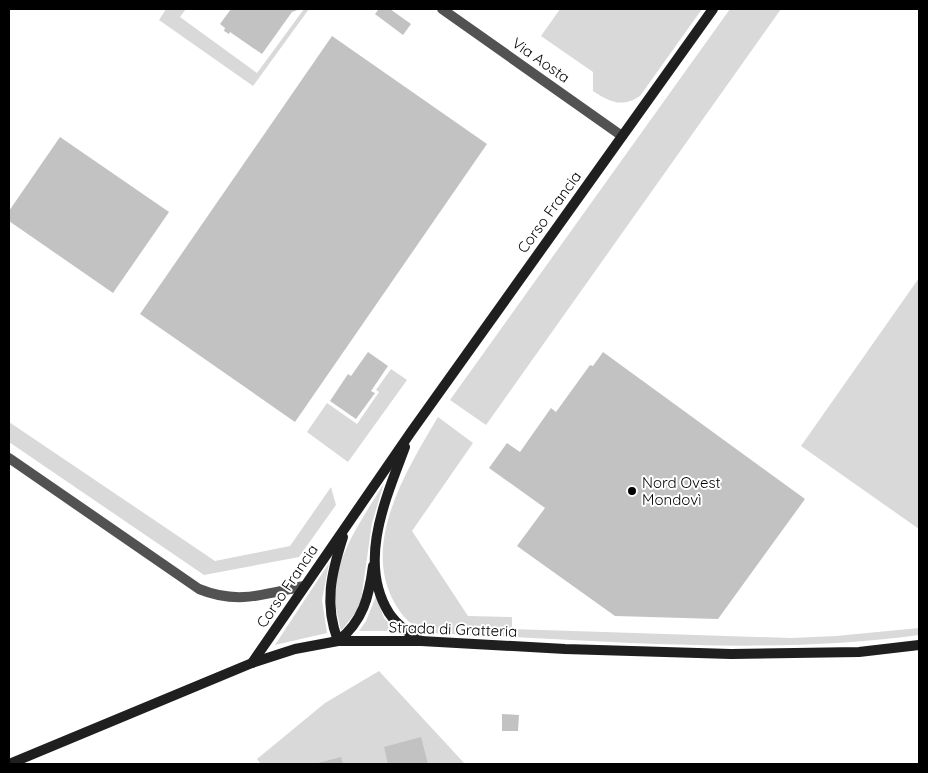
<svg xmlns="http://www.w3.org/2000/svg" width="928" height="773" font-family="Quicksand,sans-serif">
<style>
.green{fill:#d9d9d9}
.building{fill:#c2c2c2}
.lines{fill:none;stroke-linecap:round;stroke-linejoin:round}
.street{stroke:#525252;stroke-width:10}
.secondary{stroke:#1f1f1f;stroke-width:10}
.poi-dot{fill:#000;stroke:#fff;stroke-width:2}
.labels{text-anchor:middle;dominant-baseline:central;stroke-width:4;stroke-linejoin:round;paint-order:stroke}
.street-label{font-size:15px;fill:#000;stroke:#fff}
.poi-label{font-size:15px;fill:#000;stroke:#fff;text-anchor:start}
</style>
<rect width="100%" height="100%" fill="#fff"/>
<!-- green -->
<g class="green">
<path d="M166 9H186L180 17 257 73 304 9H309L253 86 159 20Z"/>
<path d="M560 9H702L640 96C622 108 610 102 593 91V72L541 36Z"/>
<path d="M730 9H781L486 425 450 400Z"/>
<path d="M919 278V529L801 446Z"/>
<path d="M391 369 407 380 348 462 307 432 327 403 357 424 379 392 376 390Z"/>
<path d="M438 417 473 443 412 531 468 616 512 617V629L791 638 836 636 919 628V635C760 657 589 639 428 633 412 627 401 616 393 600 362 540 408 468 438 417Z"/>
<path d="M9 422 215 561 290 546 331 487 336 505 299 557 204 575 9 442Z"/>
<path d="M384 483 372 523 361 600 356 612 341 631C339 621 336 611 335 601 332 559 364 517 384 483Z"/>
<path d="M329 563 322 600 327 633 275 645Z"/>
<path d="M376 596 384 618 396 631H359L366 621Z"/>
<path d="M379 671 465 764H261L257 759 325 703Z"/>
</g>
<!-- building -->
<g class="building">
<path d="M231 9H300L292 12 262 54 230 32 229 34 224 31 225 28 220 24Z"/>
<path d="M379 9H390L411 24 403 35 375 14Z"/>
<path d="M332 36 487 144 295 422 140 314Z"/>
<path d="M60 137 169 212 113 293 9 221V211Z"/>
<path d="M368 352 388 366 371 391 375 393 356 419 330 401 348 374 351 376Z"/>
<path d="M603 352 805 499 718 619 615 616 517 546 545 508 489 468 507 443 520 452 551 408 556 412 590 365 593 366Z"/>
<path d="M502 714 519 715 518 731H502Z"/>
<path d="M421 737 428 764H388L384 747Z"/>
<path d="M341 757 343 764H314Z"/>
</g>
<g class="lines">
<!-- street -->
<g class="street">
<path d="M442 9 622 136"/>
<path d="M9 458 199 589C238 605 265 594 304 586"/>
</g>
<!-- secondary -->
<g class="secondary">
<path d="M405 447C386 498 357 562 389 613 397 625 409 633 421 641"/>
<path d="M343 537C331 574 324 604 338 641 363 621 369 597 373 566"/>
<path d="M252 663 411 432 713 9"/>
<path d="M9 764 252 663 295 649 338 641H421L565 649 731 654 859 652 919 645"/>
</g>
</g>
<!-- markers -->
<circle class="poi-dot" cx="632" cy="491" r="5"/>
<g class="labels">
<!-- street labels -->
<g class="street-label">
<text transform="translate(541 60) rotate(35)">Via Aosta</text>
<text transform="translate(549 212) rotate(-54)">Corso Francia</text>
<text transform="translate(287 586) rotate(-56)">Corso Francia</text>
<text transform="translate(453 629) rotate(2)">Strada di Gratteria</text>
</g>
<!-- poi labels -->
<g class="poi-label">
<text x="642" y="482">Nord Ovest<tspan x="642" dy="17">Mondovì</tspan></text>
</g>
</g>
<!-- border -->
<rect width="928" height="773" fill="none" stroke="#000000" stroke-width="20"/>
</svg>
